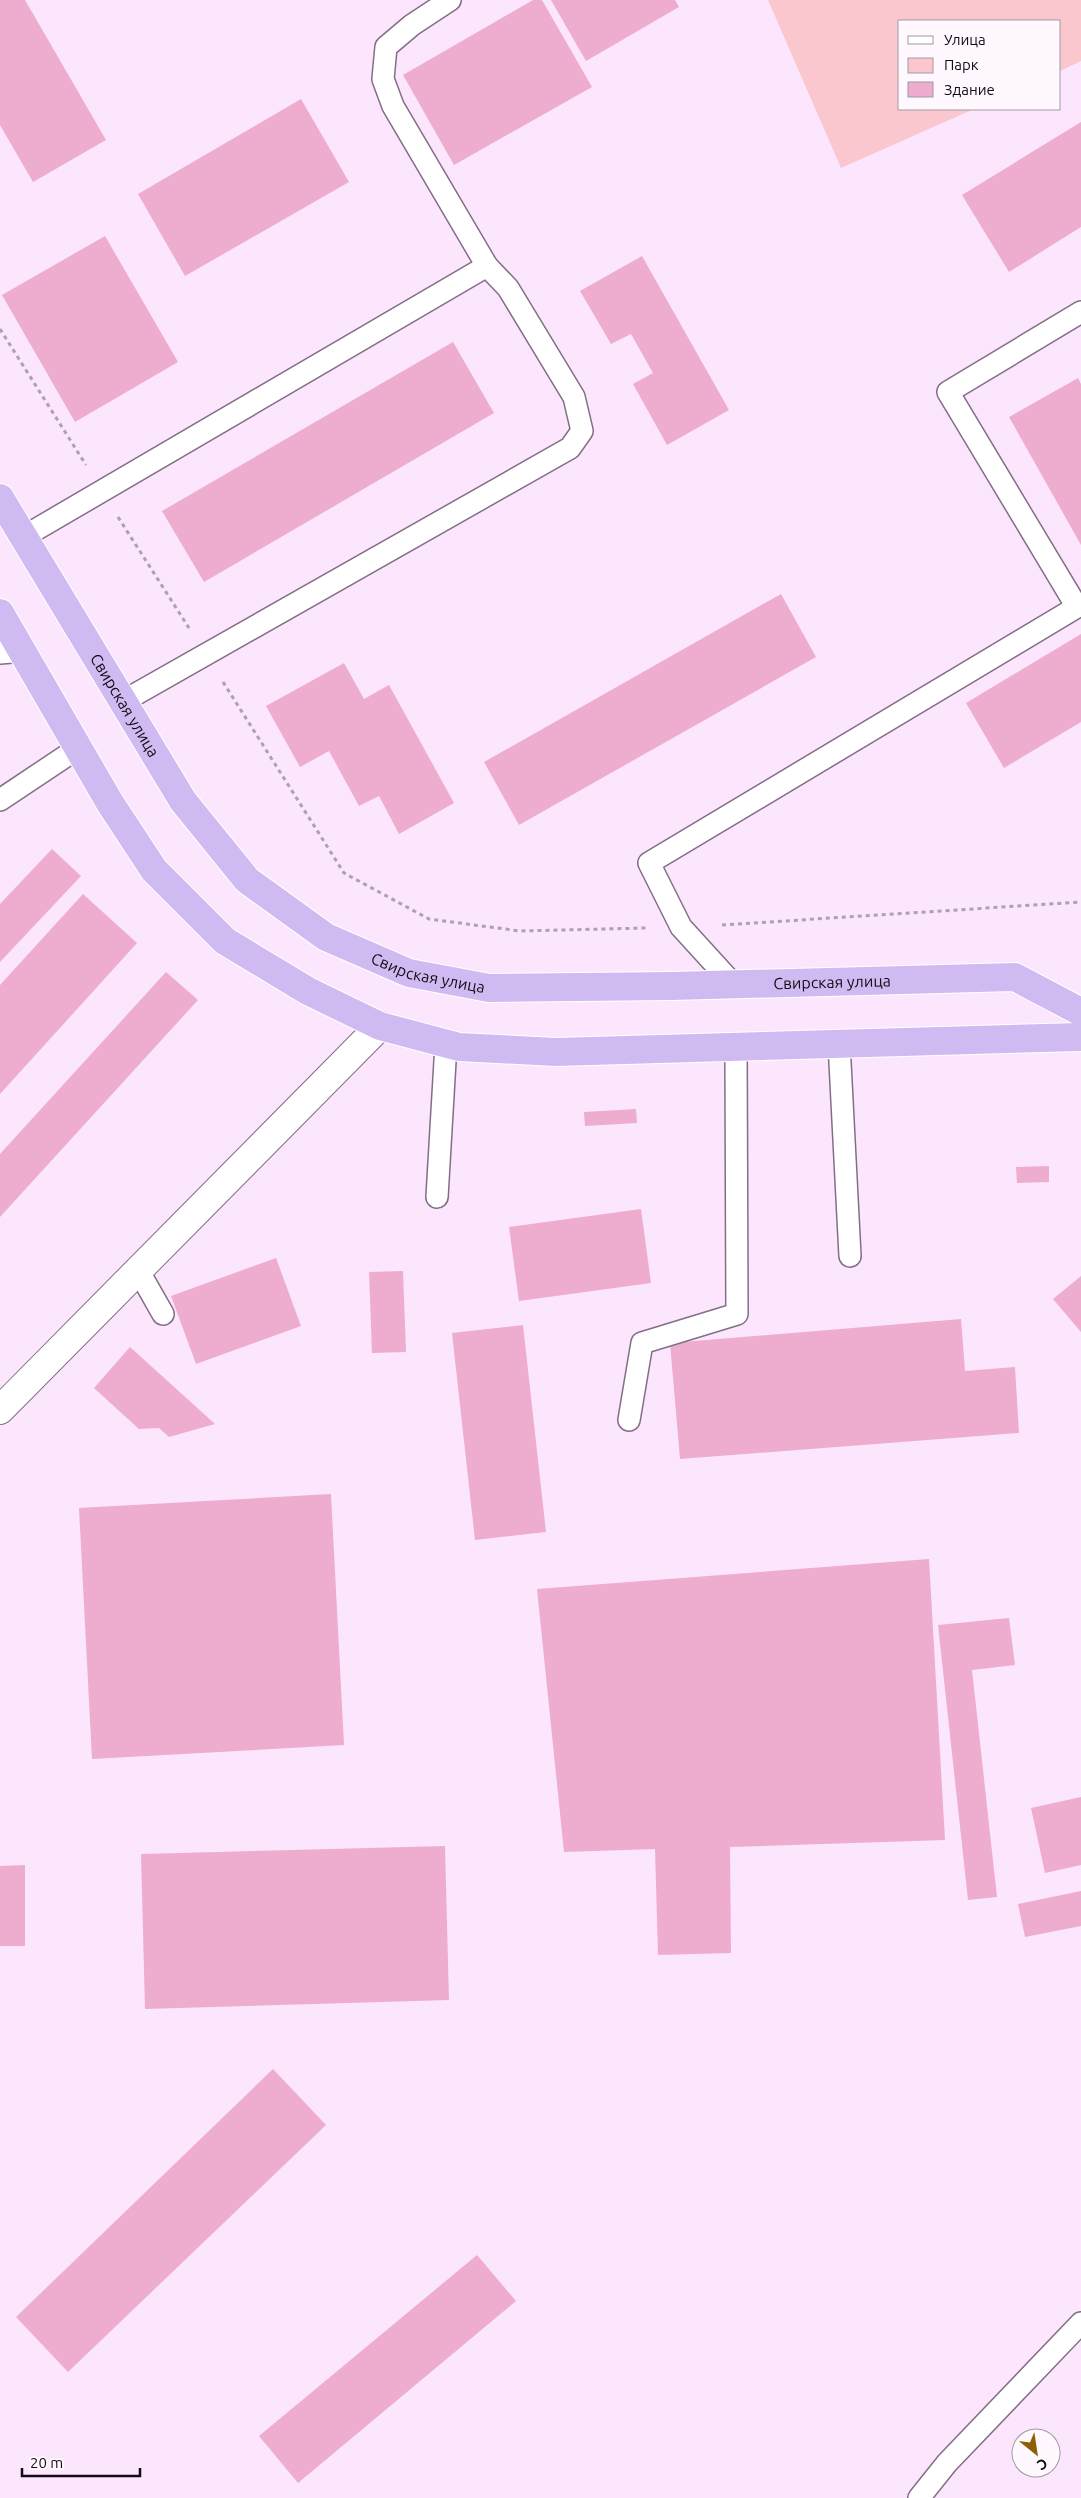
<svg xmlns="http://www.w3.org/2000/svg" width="1081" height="2498" font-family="Ubuntu,sans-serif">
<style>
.green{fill:#fbc7ce}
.building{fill:#eeaccf}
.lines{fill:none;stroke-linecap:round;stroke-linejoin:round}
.service-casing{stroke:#846e87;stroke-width:24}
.minor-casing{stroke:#846e87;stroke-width:30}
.trunk-casing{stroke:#fff;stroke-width:30}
.path{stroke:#b09eb1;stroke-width:3;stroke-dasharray:4 4;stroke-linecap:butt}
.service{stroke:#fff;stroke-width:21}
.minor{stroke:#fff;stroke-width:28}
.trunk{stroke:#cfbbf2;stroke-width:28}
.labels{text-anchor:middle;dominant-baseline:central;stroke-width:4;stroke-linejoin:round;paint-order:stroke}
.street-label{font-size:16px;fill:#140b14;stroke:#fff9ff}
</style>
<rect width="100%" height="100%" fill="#fbe6fd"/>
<!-- green -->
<path class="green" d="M768 0H1081V61L1060 71V21H900V109H974L841 168Z"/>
<!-- building -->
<g class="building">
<path d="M0 0H25L106 140 33 182 0 125Z"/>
<path d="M533 0H542L592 87 454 165 403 75Z"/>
<path d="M551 0H675L679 7 586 61Z"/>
<path d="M301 99 349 182 185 276 138 194Z"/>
<path d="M1081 122V227L1009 272 962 195Z"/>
<path d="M105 236 178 362 75 422 2 295Z"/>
<path d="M642 256 729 410 667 445 633 384 653 373 631 334 611 344 580 291Z"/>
<path d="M453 342 494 413 204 582 162 511Z"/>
<path d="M1078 378 1081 384V545L1009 417Z"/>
<path d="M781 594 816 657 519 825 484 762Z"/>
<path d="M1081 634V722L1004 768 966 703Z"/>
<path d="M344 663 364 699 389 685 454 803 399 834 379 796 359 806 329 751 300 767 266 706Z"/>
<path d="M52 849 81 876 0 962V904Z"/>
<path d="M83 894 137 943 0 1094V985Z"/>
<path d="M166 972 198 1000 0 1217V1154Z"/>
<path d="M636 1109 637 1123 585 1126 584 1112Z"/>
<path d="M1049 1166V1182L1017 1183 1016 1167Z"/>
<path d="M641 1209 651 1283 519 1301 509 1227Z"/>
<path d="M276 1258 301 1326 196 1364 171 1296Z"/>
<path d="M403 1271 406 1352 372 1353 369 1272Z"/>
<path d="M1081 1276V1332L1053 1299Z"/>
<path d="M961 1319 965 1371 1015 1367 1019 1433 680 1459 670 1343Z"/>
<path d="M523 1325 546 1532 475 1540 452 1333Z"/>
<path d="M130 1347 215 1424 169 1437 159 1428 139 1429 94 1388Z"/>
<path d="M331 1494 344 1745 92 1759 79 1508Z"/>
<path d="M929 1559 945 1840 730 1847 731 1953 658 1955 655 1849 564 1852 537 1589Z"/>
<path d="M1009 1618 1015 1665 972 1670 997 1897 968 1900 938 1625Z"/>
<path d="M1081 1797V1865L1045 1873 1031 1808Z"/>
<path d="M445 1846 449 2000 145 2009 141 1854Z"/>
<path d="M25 1865V1946H0V1866Z"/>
<path d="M1081 1891V1926L1025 1937 1018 1904Z"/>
<path d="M273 2069 326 2125 68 2372 16 2317Z"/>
<path d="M477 2255 516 2301 298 2483 259 2436Z"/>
</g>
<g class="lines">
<!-- service casing -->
<g class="service-casing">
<g id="service">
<path d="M450 0 412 25 386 47 383 79 393 106 487 266"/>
<path d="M25 536 487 266 508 288 574 397 582 431 570 448 122 702"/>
<path d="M0 653 24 651"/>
<path d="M0 800 78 748"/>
<path d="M733 984 681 927 649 863 1077 607 948 392 1081 312"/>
<path d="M839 1043 850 1256"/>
<path d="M437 1197 446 1044"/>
<path d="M138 1270 163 1314"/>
<path d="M629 1420 642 1343 737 1314 736 1046"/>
<path d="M919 2498 947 2463 1081 2323"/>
</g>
</g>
<!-- minor casing -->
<g class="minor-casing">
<path id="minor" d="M0 1410 380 1026"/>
</g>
<!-- trunk casing -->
<g class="trunk-casing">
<g id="trunk">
<path id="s1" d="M0 498 183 801 247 880 326 937 409 973 489 988 672 986 1015 977 1081 1012"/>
<path d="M0 613 110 803 154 870 225 941 308 991 380 1026 459 1047 556 1052 1081 1037"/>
</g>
</g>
<!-- path -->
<g class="path">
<path d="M0 329 86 465"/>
<path d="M118 517 189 628"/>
<path d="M223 682 344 873 429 919 520 931 646 928"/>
<path d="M722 925 1081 902"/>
</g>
<!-- service -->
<use href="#service" class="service"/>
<!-- minor -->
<use href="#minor" class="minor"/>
<!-- trunk -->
<use href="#trunk" class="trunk"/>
</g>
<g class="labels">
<!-- street labels -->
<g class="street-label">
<text stroke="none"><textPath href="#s1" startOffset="242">Свирская улица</textPath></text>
<text stroke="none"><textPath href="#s1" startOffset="662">Свирская улица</textPath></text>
<text stroke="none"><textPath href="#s1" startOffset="1068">Свирская улица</textPath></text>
</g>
</g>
<!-- legend -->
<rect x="898" y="20" width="162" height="90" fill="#fff9ff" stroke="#a19aa1"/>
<rect x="908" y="36" width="25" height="8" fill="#ffffff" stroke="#a19aa1"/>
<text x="944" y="45" font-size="15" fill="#140b14">Улица</text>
<rect x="908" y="58" width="25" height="15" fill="#fbc7ce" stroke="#a19aa1"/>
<text x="944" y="70" font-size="15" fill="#140b14">Парк</text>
<rect x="908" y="82" width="25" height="15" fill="#eeaccf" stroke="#a19aa1"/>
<text x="944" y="95" font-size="15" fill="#140b14">Здание</text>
<!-- north arrow -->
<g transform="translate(1036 2453) rotate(150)"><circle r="24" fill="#fff9ff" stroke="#a19aa1"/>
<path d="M0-4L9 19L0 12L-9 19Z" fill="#8c5f03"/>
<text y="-8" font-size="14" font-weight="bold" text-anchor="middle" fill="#140b14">С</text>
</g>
<!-- scale -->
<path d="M22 2468v8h118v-8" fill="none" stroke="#140b14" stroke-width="2.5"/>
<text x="30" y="2468" font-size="15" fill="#140b14" stroke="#fff9ff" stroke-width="4" paint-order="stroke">20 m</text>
</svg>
